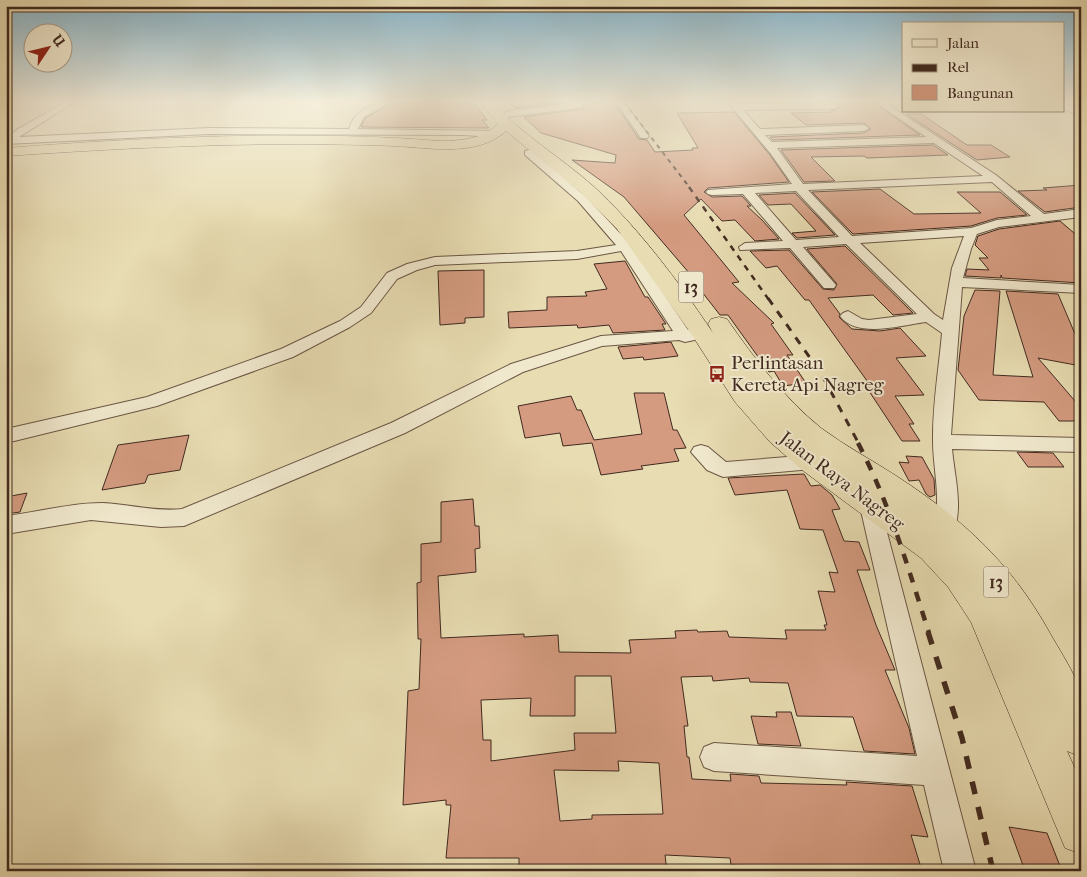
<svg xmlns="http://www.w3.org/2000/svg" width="1087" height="877" font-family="'IM FELL French Canon',serif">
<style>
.building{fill:#d49b80;stroke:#412a1f;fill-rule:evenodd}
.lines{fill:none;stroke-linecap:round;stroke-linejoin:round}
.street-casing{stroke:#6b5644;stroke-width:2}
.highway-casing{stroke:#412a1f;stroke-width:1}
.street{fill:#f0e8cd;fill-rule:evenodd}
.highway{fill:#e8dcb2;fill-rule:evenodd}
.rail-far4{stroke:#412a1f;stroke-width:2;stroke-dasharray:4.5 4.5;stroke-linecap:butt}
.rail-far3{stroke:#412a1f;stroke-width:2.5;stroke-dasharray:6 6;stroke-linecap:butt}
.rail-far2{stroke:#412a1f;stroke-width:3;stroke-dasharray:8 8;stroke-linecap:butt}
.rail-far1{stroke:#412a1f;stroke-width:4.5;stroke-dasharray:10 10;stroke-linecap:butt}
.rail{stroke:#412a1f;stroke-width:5.5;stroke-dasharray:13 13;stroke-linecap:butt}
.labels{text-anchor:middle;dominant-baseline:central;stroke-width:4;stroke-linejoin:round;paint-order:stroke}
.shield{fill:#f0e8cd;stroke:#766353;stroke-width:1}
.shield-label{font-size:18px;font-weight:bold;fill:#412a1f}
.poi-label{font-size:19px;fill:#412a1f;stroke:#f0e8cd;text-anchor:start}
.street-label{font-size:19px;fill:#412a1f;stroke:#f0e8cd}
</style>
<rect width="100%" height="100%" fill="#e8dcb2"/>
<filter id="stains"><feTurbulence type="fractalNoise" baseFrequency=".004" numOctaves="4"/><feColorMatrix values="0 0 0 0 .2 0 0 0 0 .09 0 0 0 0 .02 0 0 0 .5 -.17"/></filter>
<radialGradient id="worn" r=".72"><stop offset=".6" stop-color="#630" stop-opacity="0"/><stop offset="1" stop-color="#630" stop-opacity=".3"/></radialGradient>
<!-- building -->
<g class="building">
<path d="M394 102H473L487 120H482L489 128 361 127 365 118Z"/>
<path d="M508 102H567L515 108Z"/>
<path d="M584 102H614L639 139 647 140 655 152 693 150 692 148H698L677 113 734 112 770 155 789 182 708 188 704 192 712 197 742 196 751 206H747L762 220 779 239 755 241 735 220 722 221 701 199 684 215 739 282 732 283 774 323 771 324 793 355H787L806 383 783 386 774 371 769 372 728 315H720L688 274H690L624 197 572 160 615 163 616 155 541 133 524 117 583 109Z"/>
<path d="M835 102H873L920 135 773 140 770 137 864 133 871 129 864 123 806 125 791 113 831 112 830 111 835 110 840 106Z"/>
<path d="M906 114H921L967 145H991L1010 157 977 160Z"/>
<path d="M933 145 948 155 867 158 864 156 811 157 835 181 804 182 781 150Z"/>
<path d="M1081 185V207L1045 212 1018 191 1047 190 1043 188Z"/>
<path d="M880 189 914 214 981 213 957 192H1000L1027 215 997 218 971 226 853 234 812 192Z"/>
<path d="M795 193 835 235 797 238 792 233 816 231 791 204 768 205 759 195Z"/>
<path d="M1060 221 1081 239V283L1002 278 1001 275V278L965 276 967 269 989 270 979 258H988L975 245 978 236 999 229Z"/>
<path d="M845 246 913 313 893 315 873 295 828 298 840 314 839 317 852 329 880 331 900 328 926 356 896 358 924 395 895 396 914 424H909L920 441H902L865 385H870L809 300H805L777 266 766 268 750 251 789 250 823 289 834 290 837 284 807 249Z"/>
<path d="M625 261 645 297H648L666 324H662L665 330 613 333 609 325 578 328 577 325 509 328 508 312 547 310V297L587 296 585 292 607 289 594 264Z"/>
<path d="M484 270V317L465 318V323L440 325 438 271Z"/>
<path d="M975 290 1000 291 993 375 1033 377 1006 291 1058 294 1081 348V366L1038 358 1081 408V421H1059L1044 402 979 400 958 370 964 316Z"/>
<path d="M671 342 678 356 644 360 643 357 623 359 618 347Z"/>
<path d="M634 393H664L673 430H677L686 448 674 449 679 461 641 466 643 469 601 475 592 443 563 446 560 433 525 438 518 406 571 396 577 410H581L594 440 642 434Z"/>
<path d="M189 435 180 470 148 475 145 483 102 490 118 445Z"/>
<path d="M1017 452 1053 453 1064 467H1028Z"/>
<path d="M906 456 922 457 934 479 935 495 930 497 926 494 919 480 909 481 899 462 909 463Z"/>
<path d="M804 474 811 486 820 485 832 495 840 509 832 510 844 541 859 542 870 570H857L876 625 895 670H885L909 728 915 754 864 751 853 717 797 716 788 683 750 682 749 678 713 681 712 676 681 677 688 726H684L687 757H689L692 779 731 781 730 774 759 776 761 783 847 785 846 782 912 786 928 837 911 835 922 871H768L767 866 731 865 730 858 665 855 667 871H519V858H446L451 805H446V800L403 805 408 691 419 689 421 639H418L417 583 421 582V544L441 542V502L473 499 475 526H479L480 548 475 549 476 572 438 576 441 638 524 634V637L558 635 559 652 631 653 629 640 676 638 675 631 697 630 698 632 727 631 729 637 787 639 785 630H826L824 625H827L818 591 835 592 829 572 838 573 823 530 800 529 787 490 735 495 728 478ZM575 676H611L616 733H574L575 750 491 761V740H483L481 700 531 698 530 716H575ZM618 761 659 763 663 814 592 815V819L560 821 554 770 619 771Z"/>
<path d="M27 493 20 512 6 514V497Z"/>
<path d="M776 712H791L801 746 758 744 751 716 777 717Z"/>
<path d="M1009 827 1047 833 1062 871H1025Z"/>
</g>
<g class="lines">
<!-- street casing -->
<g class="street-casing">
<g id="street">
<path d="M65 102H75L19 137 209 128 349 129C354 110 375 101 392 102L364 117 358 129 497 131 502 134 497 137 463 135 209 134 6 144V138L18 129Z"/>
<path d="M580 102 583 103V107L508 117 504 114 508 111Z"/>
<path d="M616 102H624L649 136 647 138H641Z"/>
<path d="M728 102H736L739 104 834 103 838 106 834 109 743 110 760 129 864 125 869 128 864 131 765 135 772 142 926 137 875 102H884L996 175 1044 214 1081 209V217L999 227 977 234 971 249 963 278 1081 285V293L962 287 951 435 1081 438V452L952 449C955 481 965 511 950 541L942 544 934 541 931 535C944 503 932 469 933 436 933 402 939 367 942 333L926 322C902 325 857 339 840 316L843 313 848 311 862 319 869 320 917 314 846 244 803 247 836 285 834 288H824L790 248 740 250 739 247 745 243 783 241 743 194 712 195 708 194 706 192 708 190 792 184 771 154ZM934 143 983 176 803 184 777 148ZM992 182 1031 216 997 220 971 228 852 236 808 190ZM796 191 839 237 796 240 755 193ZM964 236 952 268 943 320 934 314 860 243Z"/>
<path d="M1063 103 1081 110V116L1063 109Z"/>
<path d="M529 150 533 151 586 197 630 244 688 330 709 331 711 334 709 337 685 342 679 340 602 346 523 372 405 433 184 526 161 527 91 520 6 534V516C38 512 70 503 102 503 129 504 155 512 182 509L391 423 511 364 601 336 673 331 621 251 577 259 435 265 417 270 397 279 371 313 350 327 293 357 157 406 6 443V429L147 397 281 349 340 321 361 307 387 273 407 264 435 257 577 251 616 245 578 201 525 155V151Z"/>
<path d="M701 445 708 447 726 462 812 455 819 457 822 462 819 467 812 469 723 477 707 470 691 452 694 447Z"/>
<path d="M869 494 876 496 879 502 976 871H944L924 785 714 771 704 767 700 757 704 747 714 743 917 756 859 502 862 496Z"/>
</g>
</g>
<!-- highway casing -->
<g class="highway-casing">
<path id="highway" d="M480 102H493C522 135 559 156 592 185 637 226 679 282 713 333L708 324 711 319 719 317 727 319C754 358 784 398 821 428 845 446 872 460 898 477 965 521 1012 564 1051 635 1059 649 1078 679 1081 693 1084 707 1081 741 1081 757L1067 751 1081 782V854L1065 848 971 622 948 587 921 558 802 470 770 442 735 402 692 335 617 229 579 191 506 131C478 157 430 148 396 146 266 141 136 147 6 156V148C136 138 265 132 396 138 428 139 473 149 498 124Z"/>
</g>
<!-- street -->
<use href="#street" class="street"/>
<!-- highway -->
<use href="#highway" class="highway"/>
<!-- rail-far4 -->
<path class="rail-far4" d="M624 102 690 188"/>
<!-- rail-far3 -->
<path class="rail-far3" d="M689 187 769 300"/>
<!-- rail-far2 -->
<path class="rail-far2" d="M768 298 822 375 859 444"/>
<!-- rail-far1 -->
<path class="rail-far1" d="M858 443C890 504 908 568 929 633"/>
<!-- rail -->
<path class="rail" d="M928 632 962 738 993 871"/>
</g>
<!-- sky -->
<linearGradient id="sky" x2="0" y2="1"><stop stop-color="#88b7ce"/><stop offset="0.45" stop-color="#f5efdc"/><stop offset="1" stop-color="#f5efdc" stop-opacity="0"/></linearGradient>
<rect width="1087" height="225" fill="url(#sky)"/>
<!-- icons -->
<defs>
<g id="bus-bare" transform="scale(1.35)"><path d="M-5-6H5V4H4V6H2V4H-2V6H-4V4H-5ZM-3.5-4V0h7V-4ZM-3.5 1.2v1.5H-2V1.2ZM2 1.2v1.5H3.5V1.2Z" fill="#8f2418" stroke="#f0e8cd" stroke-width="2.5" paint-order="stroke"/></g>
</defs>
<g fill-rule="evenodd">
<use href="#bus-bare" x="717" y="374"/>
</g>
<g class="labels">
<!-- shield labels -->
<g class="shield">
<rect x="678.5" y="271.5" width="25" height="31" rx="4"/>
<rect x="983.5" y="566.5" width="25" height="31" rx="4"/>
</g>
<g class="shield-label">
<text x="691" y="287">13</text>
<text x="996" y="582">13</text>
</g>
<!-- poi labels -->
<g class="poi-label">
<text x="731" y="363">Perlintasan<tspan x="731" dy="22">Kereta Api Nagreg</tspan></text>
</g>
<!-- street labels -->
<g class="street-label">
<text transform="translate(842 481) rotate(37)">Jalan Raya Nagreg</text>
</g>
</g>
<!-- margin -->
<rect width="1087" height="877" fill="none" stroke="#e8dcb2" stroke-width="25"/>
<rect x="8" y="8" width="1072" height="862" fill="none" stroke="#412a1f" stroke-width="2.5"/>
<rect x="12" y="12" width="1062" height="852" fill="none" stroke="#412a1f"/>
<!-- legend -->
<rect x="902" y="22" width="162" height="90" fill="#f0e8cd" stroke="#aa9c87"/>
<rect x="912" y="39" width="25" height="8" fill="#f0e8cd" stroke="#aa9c87"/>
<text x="947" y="48" font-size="15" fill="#412a1f">Jalan</text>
<rect x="912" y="64" width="25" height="8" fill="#412a1f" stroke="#aa9c87"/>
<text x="947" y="72" font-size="15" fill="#412a1f">Rel</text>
<rect x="912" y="85" width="25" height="15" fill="#d49b80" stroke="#aa9c87"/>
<text x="947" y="98" font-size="15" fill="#412a1f">Bangunan</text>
<!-- north arrow -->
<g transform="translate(48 48) rotate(55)"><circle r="24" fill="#f0e8cd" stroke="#aa9c87"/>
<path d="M0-4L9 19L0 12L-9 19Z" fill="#8f2418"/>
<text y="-8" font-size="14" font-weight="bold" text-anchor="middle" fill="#412a1f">U</text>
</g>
<rect width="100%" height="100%" filter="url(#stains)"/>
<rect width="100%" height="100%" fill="url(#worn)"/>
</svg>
